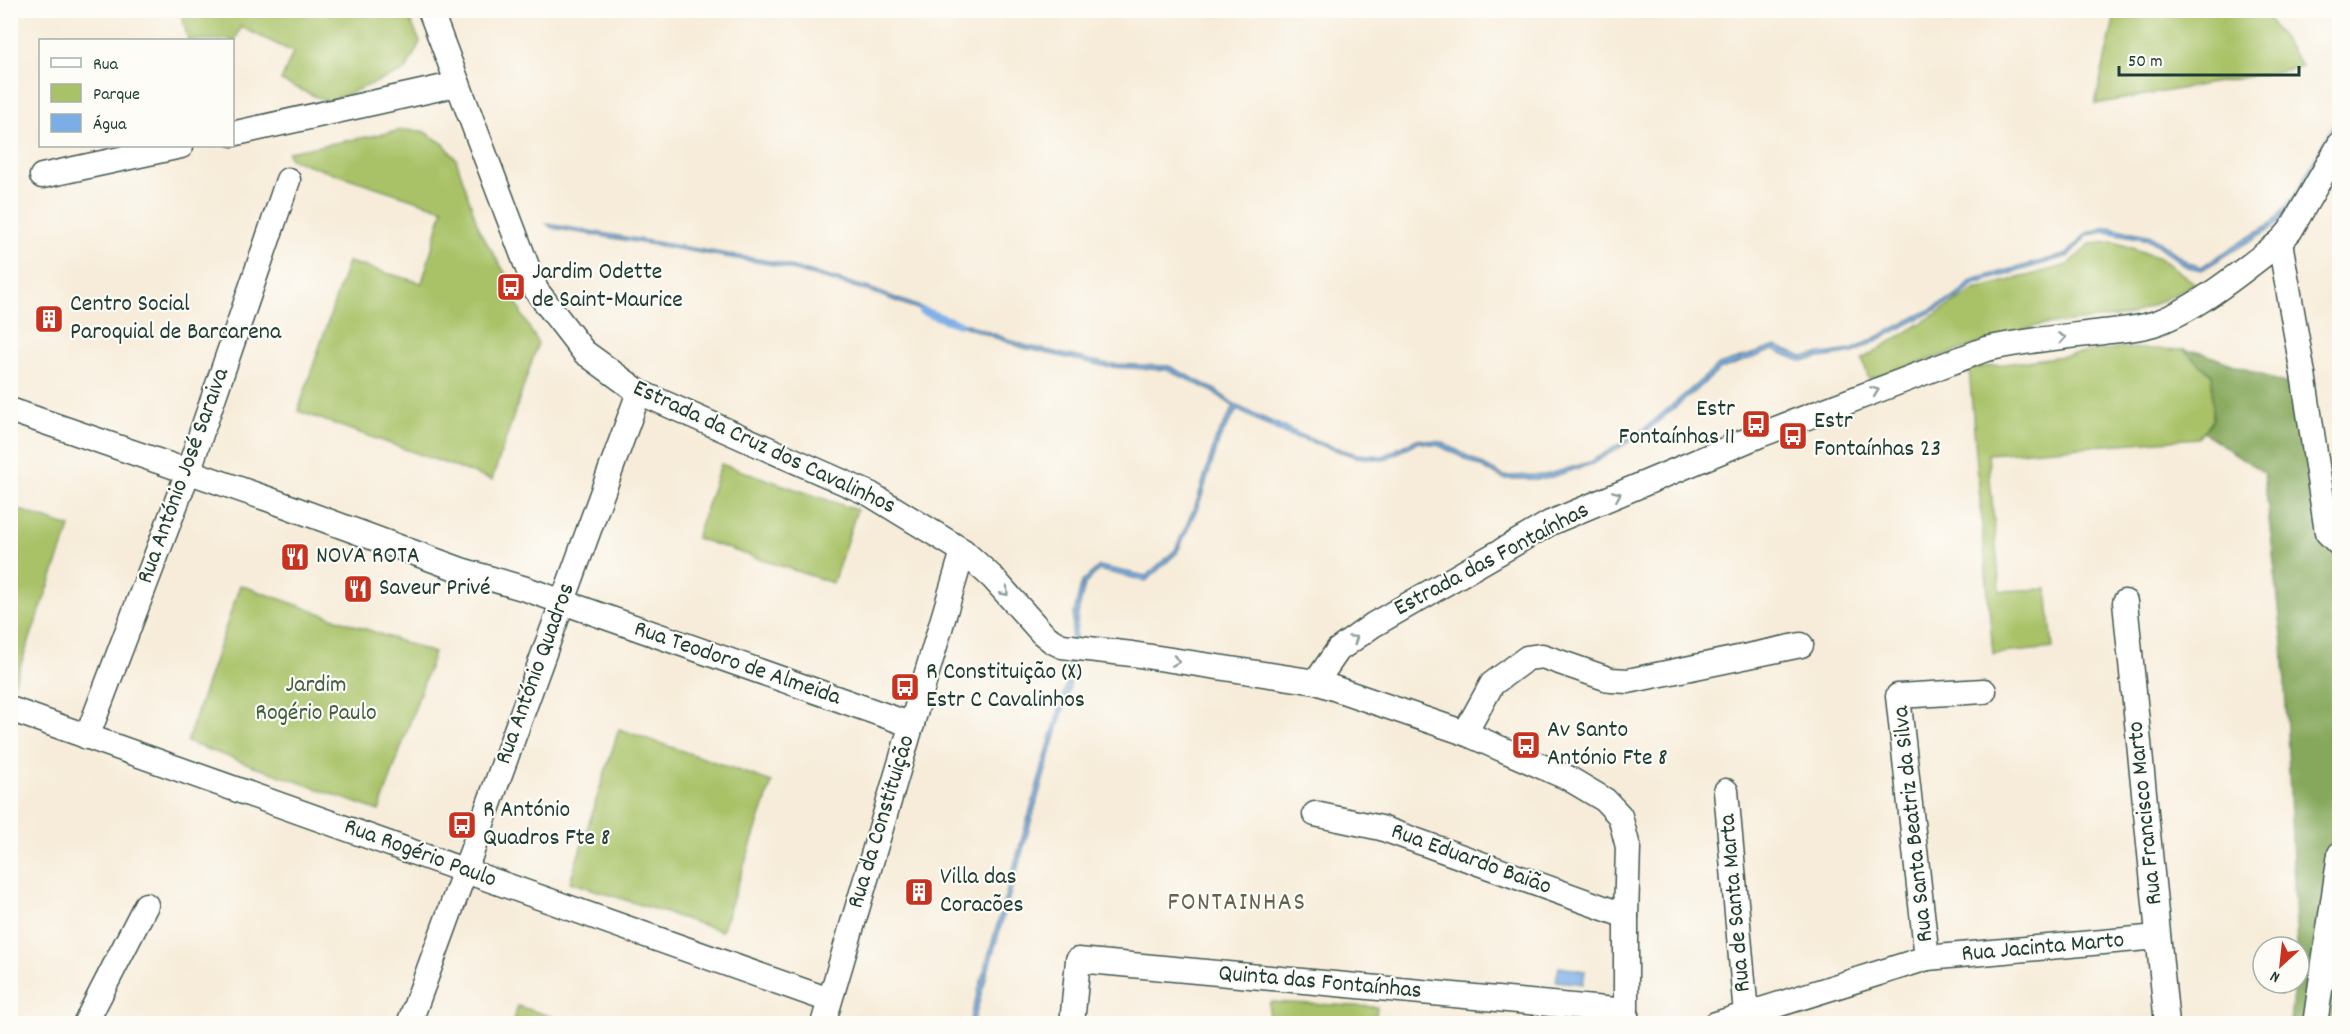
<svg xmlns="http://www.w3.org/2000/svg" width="2350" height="1034" font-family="Dekko,sans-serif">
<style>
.green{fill:#a9c268;stroke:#64804e;stroke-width:1.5}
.forest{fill:#86a85c;stroke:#527248;stroke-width:1.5}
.water{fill:#7baee7;stroke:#4d768e;stroke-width:1.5}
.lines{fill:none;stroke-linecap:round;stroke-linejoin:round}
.stream{stroke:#7baee7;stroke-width:8}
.street-casing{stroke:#3f574d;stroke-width:27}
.street{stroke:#fff;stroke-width:24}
.oneway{stroke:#8f9e9a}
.labels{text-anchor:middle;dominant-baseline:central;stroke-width:4.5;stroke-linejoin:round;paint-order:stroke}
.poi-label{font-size:24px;fill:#1f3d34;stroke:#fdfcf7;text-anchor:start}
.street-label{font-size:24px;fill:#1f3d34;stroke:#fdfcf7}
.park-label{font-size:24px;fill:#425e41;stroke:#fdfcf7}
.neighbourhood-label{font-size:26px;letter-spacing:1.5px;fill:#626451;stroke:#fdfcf7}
</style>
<rect width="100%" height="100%" fill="#fdfcf7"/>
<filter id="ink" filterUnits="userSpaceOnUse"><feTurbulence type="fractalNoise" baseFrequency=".0167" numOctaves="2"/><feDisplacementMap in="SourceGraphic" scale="12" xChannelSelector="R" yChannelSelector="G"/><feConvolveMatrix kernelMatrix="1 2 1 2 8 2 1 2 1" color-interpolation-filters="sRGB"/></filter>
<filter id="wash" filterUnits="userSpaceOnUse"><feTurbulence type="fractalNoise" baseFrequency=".008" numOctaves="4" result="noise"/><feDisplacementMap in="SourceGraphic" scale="24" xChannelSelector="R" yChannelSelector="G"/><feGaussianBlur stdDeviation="1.35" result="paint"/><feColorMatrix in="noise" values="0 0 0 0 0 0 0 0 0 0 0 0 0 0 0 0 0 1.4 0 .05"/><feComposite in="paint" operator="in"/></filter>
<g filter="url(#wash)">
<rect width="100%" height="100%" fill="#f7ecd9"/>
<!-- green -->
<g class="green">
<path d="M181 11H406L420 42 406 70 328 102 281 81 293 52 241 27 233 45 232 40H188Z"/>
<path d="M2116 11H2263L2303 67 2095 104Z"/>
<path d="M403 130 423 131 444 144 456 159 480 232 506 274 522 315 538 343 492 480 298 411 348 262 422 283 443 209 290 159 288 152Z"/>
<path d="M2114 242 2160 258 2196 284 2131 315 2036 326 1869 379 1862 359 1977 289 2068 265 2090 244Z"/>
<path d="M2120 348 2184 350 2212 375 2213 420 2198 438 1988 454 2000 591 2047 589 2053 648 1993 654 1969 369Z"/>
<path d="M721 464 857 510 833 583 696 538Z"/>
<path d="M11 507 70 527 13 686 10 685Z"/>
<path d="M240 585 434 653 379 811 187 742Z"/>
<path d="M619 729 772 782 722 931 570 882Z"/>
<path d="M1270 1002 1377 1007 1375 1023H1267Z"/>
<path d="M518 1006 571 1023H512Z"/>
</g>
<!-- forest -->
<path class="forest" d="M2184 350 2199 352 2306 391 2339 545V1023H2290L2294 983H2299V947H2297L2283 644 2264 473 2203 432 2213 420 2212 375Z"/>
<!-- water -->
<g class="water">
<path d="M2335 121 2339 123 2299 197 2276 225 2202 270 2187 267 2150 240 2106 232 2088 235 2069 256 1975 284 1959 298 1853 353 1801 361 1774 350 1721 369 1647 431 1592 464 1545 479H1504L1440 446 1418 442 1384 460 1356 457 1283 433 1237 410 1220 438 1200 502 1177 553 1146 581 1099 570 1085 584 1078 613 1070 686 973 1023H969L1066 685 1074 613 1082 582 1099 566 1146 576 1175 550 1197 501 1216 438 1234 407 1213 392 1168 370 1108 367 1023 348 868 291 774 265 552 228 547 224 775 262 869 288 1024 345 1108 364 1169 366 1214 389 1237 406 1315 441 1356 454 1383 456 1417 439 1442 442 1504 476 1545 475 1590 462 1644 429 1719 365 1776 346 1802 357 1852 350 1956 296 1972 280 2067 254 2087 233 2107 227 2152 236 2189 263 2201 267 2273 222 2296 194Z"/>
<path d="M1559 967 1585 971 1583 984 1556 981Z"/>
</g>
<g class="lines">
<!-- stream -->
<path class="stream" d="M922 311 959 324"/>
</g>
</g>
<g filter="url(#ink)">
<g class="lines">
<!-- street casing -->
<g class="street-casing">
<g id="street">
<path d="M430 10 536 290 584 352 639 392 870 494 963 551 993 578 1042 633 1052 641 1062 646 1132 654 1316 682 1465 733 1568 778 1605 800 1620 816 1628 847 1626 916V1024"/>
<path d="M232 134 458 84"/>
<path d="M42 176 181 146"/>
<path d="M2280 242 2304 380 2327 532 2340 545"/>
<path d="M10 410 268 499 461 570 526 589 912 725"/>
<path d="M2125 602 2167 1024"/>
<path d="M1316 682 1338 650 1373 625 1550 523 1760 435 1986 349C2024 340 2064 337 2103 332 2120 330 2137 329 2153 324 2195 311 2245 269 2280 242L2290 231 2340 144"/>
<path d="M10 709 829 1000"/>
<path d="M1465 733 1492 684 1527 658 1542 656 1611 680 1628 681 1801 645"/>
<path d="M87 737 188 472 288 180"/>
<path d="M1726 791 1746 1014"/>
<path d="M1315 814 1381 828 1626 916"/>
<path d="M1927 958 2158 937"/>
<path d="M85 1024 146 905"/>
<path d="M409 1024 639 392"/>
<path d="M823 1024 963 551"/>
<path d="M1072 1024 1078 960 1626 1011"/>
<path d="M1716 1024 1927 958 1898 696 1984 691"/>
<path d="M2315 1024 2340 854"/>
</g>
</g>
<!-- street -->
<use href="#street" class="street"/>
</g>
<!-- one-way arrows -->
<defs><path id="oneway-chevron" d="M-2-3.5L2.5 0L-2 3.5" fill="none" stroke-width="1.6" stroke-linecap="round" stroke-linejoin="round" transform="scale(1.5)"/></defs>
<g class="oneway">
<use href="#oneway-chevron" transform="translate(2062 338) rotate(-8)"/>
<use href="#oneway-chevron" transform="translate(1875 391) rotate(-21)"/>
<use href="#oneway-chevron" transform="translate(1617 495) rotate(-23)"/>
<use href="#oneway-chevron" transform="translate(1005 592) rotate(48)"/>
<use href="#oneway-chevron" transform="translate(1354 639) rotate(-35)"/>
<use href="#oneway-chevron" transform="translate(1176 661) rotate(9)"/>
</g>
</g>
<!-- icons -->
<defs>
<g id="bus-square" transform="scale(1.5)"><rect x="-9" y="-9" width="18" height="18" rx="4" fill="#c8321e" stroke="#fdfcf7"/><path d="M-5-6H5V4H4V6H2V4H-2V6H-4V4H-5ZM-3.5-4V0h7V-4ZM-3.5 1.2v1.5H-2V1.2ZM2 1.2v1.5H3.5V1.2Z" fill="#fff"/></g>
<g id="building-square" transform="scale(1.5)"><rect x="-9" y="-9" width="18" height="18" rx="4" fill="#c8321e" stroke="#fdfcf7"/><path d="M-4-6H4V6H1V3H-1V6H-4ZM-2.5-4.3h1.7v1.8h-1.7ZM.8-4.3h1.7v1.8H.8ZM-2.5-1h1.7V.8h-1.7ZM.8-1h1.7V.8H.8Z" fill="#fff"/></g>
<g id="restaurant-square" transform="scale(1.5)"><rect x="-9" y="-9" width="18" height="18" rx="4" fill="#c8321e" stroke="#fdfcf7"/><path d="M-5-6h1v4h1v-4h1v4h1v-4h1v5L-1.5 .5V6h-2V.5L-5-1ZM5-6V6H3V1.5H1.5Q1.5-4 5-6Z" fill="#fff"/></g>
</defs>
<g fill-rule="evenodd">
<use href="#bus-square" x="511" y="287"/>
<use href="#building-square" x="49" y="319"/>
<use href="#bus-square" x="1756" y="424"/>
<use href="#bus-square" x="1793" y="436"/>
<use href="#restaurant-square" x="295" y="557"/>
<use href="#restaurant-square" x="358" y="589"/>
<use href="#bus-square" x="905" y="687"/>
<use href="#bus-square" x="1526" y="745"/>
<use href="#bus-square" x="462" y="825"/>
<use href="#building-square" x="919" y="892"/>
</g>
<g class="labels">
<!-- poi labels -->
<g class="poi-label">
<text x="532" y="273">Jardim Odette<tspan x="532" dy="28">de Saint-Maurice</tspan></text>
<text x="70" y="305">Centro Social<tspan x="70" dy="28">Paroquial de Barcarena</tspan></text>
<text x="1735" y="410" text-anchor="end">Estr<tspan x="1735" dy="28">Fontaínhas 11</tspan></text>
<text x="1814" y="422">Estr<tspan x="1814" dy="28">Fontaínhas 23</tspan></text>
<text x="316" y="557">NOVA ROTA</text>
<text x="379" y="589">Saveur Privé</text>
<text x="926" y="673">R Constituição (X)<tspan x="926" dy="28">Estr C Cavalinhos</tspan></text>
<text x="1547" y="731">Av Santo<tspan x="1547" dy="28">António Fte 8</tspan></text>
<text x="483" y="811">R António<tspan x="483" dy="28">Quadros Fte 8</tspan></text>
<text x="940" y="878">Villa das<tspan x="940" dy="28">Coracões</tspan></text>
</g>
<!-- street labels -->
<g class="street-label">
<text transform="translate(764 448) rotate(25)">Estrada da Cruz dos Cavalinhos</text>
<text transform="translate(184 476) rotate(-70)">Rua António José Saraiva</text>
<text transform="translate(1492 560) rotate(-28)">Estrada das Fontaínhas</text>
<text transform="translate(737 664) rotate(19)">Rua Teodoro de Almeida</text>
<text transform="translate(536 674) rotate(-70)">Rua António Quadros</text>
<text transform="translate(2146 813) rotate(-96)">Rua Francisco Marto</text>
<text transform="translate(882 822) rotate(-73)">Rua da Constituição</text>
<text transform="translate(1914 824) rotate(-96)">Rua Santa Beatriz da Silva</text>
<text transform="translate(420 854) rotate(20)">Rua Rogério Paulo</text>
<text transform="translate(1471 860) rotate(20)">Rua Eduardo Baião</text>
<text transform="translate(1736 903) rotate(-95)">Rua de Santa Marta</text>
<text transform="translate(2043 948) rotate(-5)">Rua Jacinta Marto</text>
<text transform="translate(1320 983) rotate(5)">Quinta das Fontaínhas</text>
</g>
<!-- park labels -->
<g class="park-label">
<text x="316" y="686">Jardim<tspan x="316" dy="28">Rogério Paulo</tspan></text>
</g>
<!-- neighbourhood labels -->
<g class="neighbourhood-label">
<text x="1237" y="903">FONTAINHAS</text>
</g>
</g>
<!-- margin -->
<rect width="2350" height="1034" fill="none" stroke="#fdfcf7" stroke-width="36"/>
<!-- legend -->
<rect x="39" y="39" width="195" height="108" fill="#fdfcf7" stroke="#a4b0a9" stroke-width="1.5"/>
<rect x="51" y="58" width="30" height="9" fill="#ffffff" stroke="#a4b0a9" stroke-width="1.5"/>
<text x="93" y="69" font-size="18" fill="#1f3d34">Rua</text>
<rect x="51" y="84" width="30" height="18" fill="#a9c268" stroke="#a4b0a9" stroke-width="1.5"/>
<text x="93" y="99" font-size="18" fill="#1f3d34">Parque</text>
<rect x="51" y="114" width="30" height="18" fill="#7baee7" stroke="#a4b0a9" stroke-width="1.5"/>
<text x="93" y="129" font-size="18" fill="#1f3d34">Água</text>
<!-- north arrow -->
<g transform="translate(2281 965) rotate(207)"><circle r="28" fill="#fdfcf7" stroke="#a4b0a9" stroke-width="1.5"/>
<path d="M0-4.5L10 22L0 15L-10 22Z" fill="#c8321e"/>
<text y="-9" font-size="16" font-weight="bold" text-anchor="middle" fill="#1f3d34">N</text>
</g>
<!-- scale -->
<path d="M2119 66v9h180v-9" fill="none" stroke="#1f3d34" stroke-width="3"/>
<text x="2128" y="66" font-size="18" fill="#1f3d34" stroke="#fdfcf7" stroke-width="4.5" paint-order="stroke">50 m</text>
</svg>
